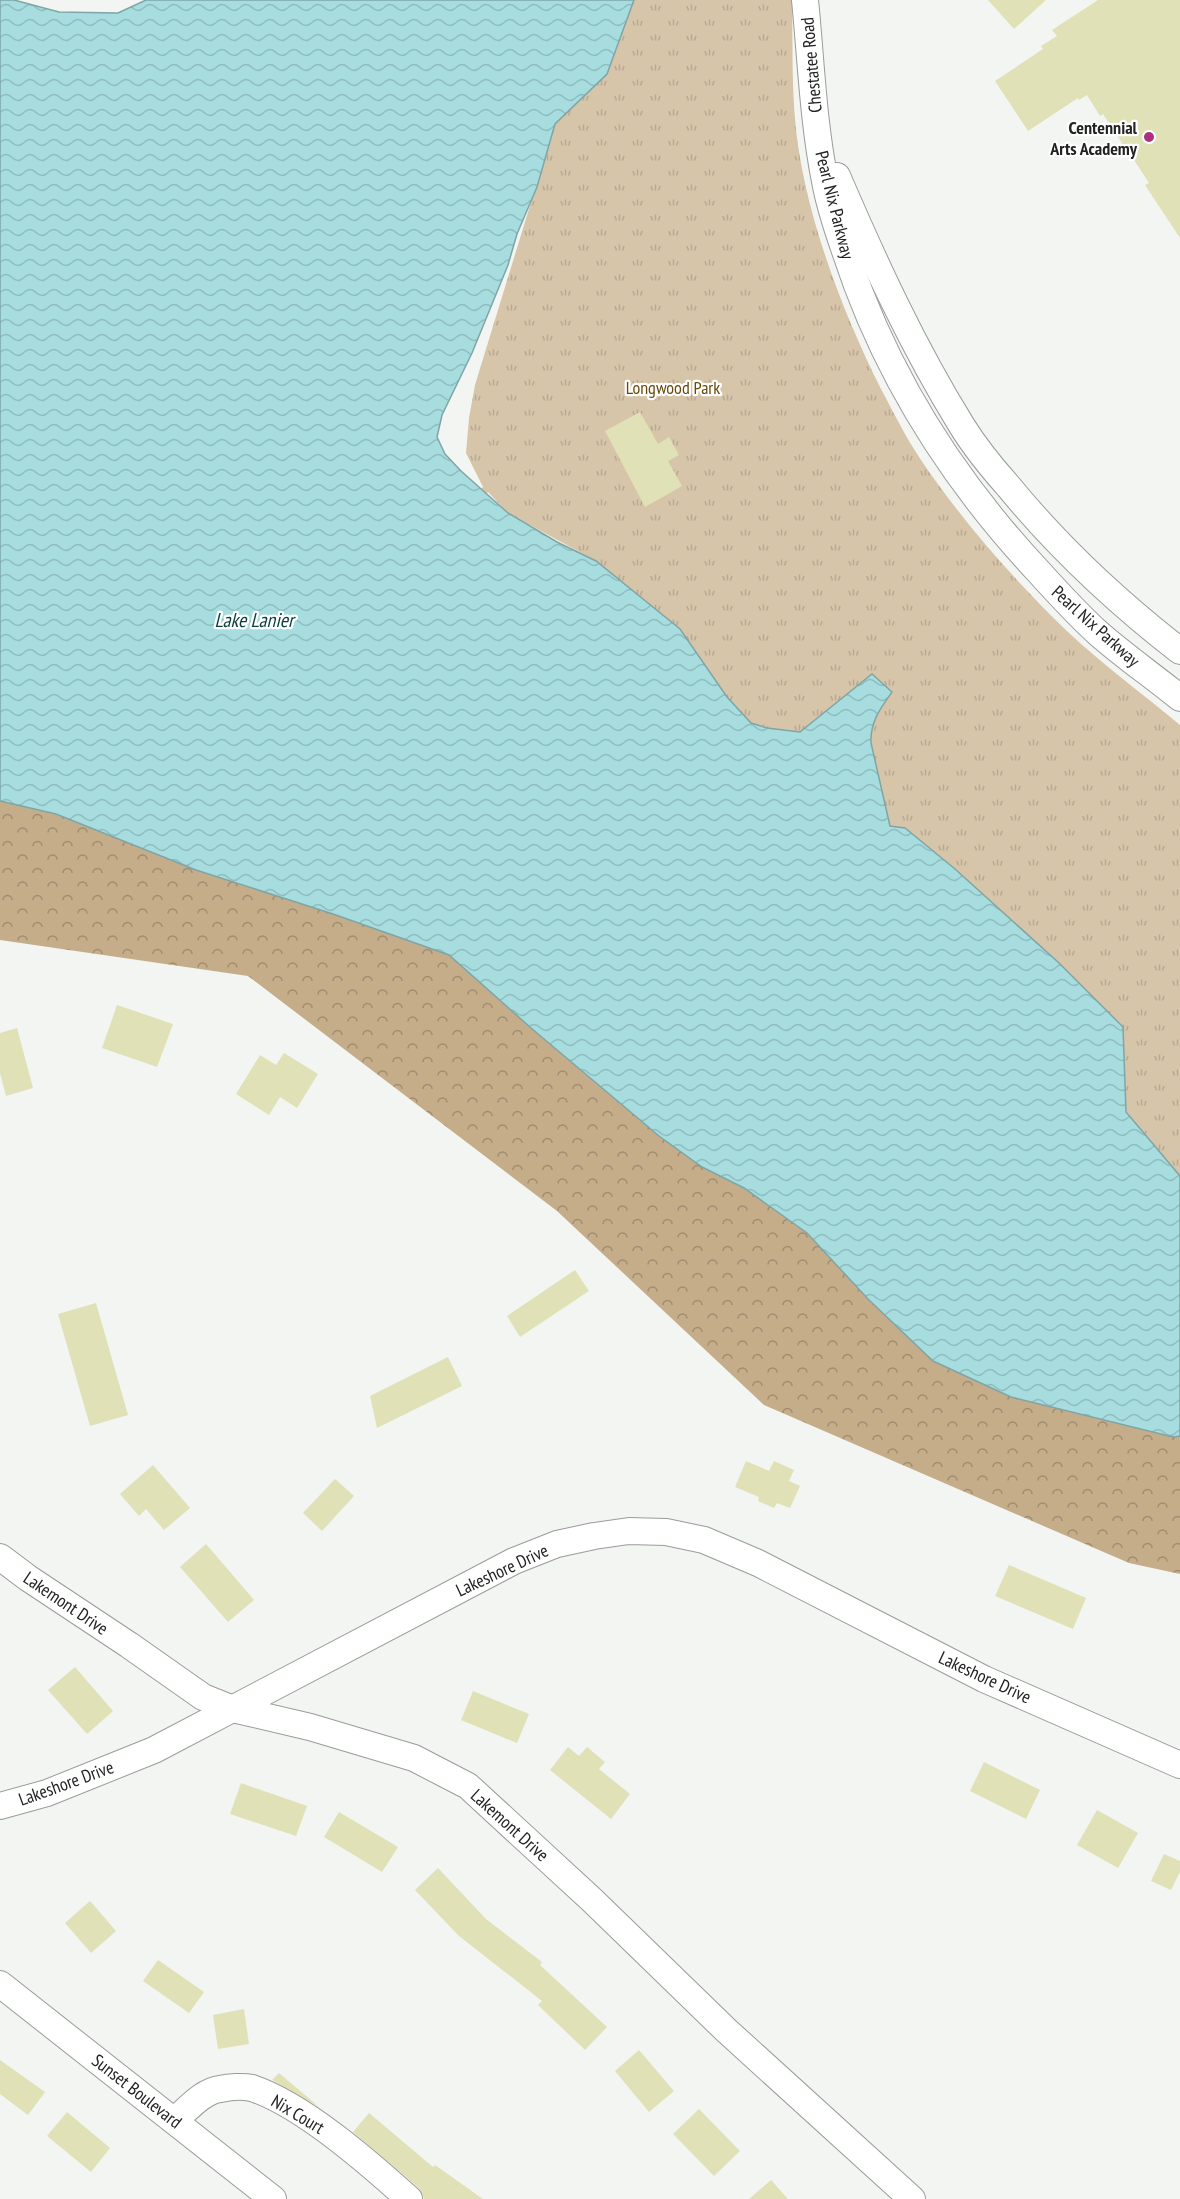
<svg xmlns="http://www.w3.org/2000/svg" width="1180" height="2199" font-family="'PT Sans Narrow',sans-serif">
<style>
.forest{fill:url(#forest-crowns)}
.park{fill:url(#park-tufts)}
.water{fill:url(#water-waves);stroke:#7fa5a6;stroke-width:1.5}
.building{fill:#e1e1b7}
.lines{fill:none;stroke-linecap:round;stroke-linejoin:round}
.minor-casing{stroke:#999c99;stroke-width:28}
.minor{stroke:#fff;stroke-width:26}
.poi-dot{fill:#ad3080;stroke:#fff;stroke-width:2}
.labels{text-anchor:middle;dominant-baseline:central;stroke-width:4.5;stroke-linejoin:round;paint-order:stroke}
.street-label{font-size:18px;fill:#212221;stroke:#fff}
.poi-label{font-size:18px;font-weight:bold;fill:#212221;stroke:#fff;text-anchor:end}
.park-label{font-size:18px;fill:#694809;stroke:#fff}
.water-label{font-size:20px;font-style:italic;fill:#0c3f40;stroke:#fff}
</style>
<defs>
<pattern id="forest-crowns" width="20" height="18" patternUnits="userSpaceOnUse" patternTransform="scale(1.5)"><rect width="20" height="18" fill="#c5ad8a"/><path d="M2 6a3 3 0 1 1 6 0M12 15a3 3 0 1 1 6 0" fill="none" stroke="#a08c70"/></pattern>
<pattern id="park-tufts" width="24" height="20" patternUnits="userSpaceOnUse" patternTransform="scale(1.5)"><rect width="24" height="20" fill="#d7c5aa"/><path d="M3 7l-1-3M5 7V3M7 7l1-3M15 17l-1-3M17 17v-4M19 17l1-3" fill="none" stroke="#b8a992"/></pattern>
<pattern id="water-waves" width="16" height="10" patternUnits="userSpaceOnUse" patternTransform="scale(1.5)"><rect width="16" height="10" fill="#a7dddf"/><path d="M0 5q4-4 8 0t8 0" fill="none" stroke="#8fbdbf"/></pattern>
</defs>
<rect width="100%" height="100%" fill="#f2f5f2"/>
<!-- forest -->
<path class="forest" d="M0 792 325 874 1180 1419V1574L1129 1563 764 1405 557 1211 248 976 0 940Z"/>
<!-- park -->
<path class="park" d="M634 0H792C793 48 791 97 798 145 810 227 844 315 881 389 894 413 906 438 921 460 963 522 1014 580 1068 632 1103 665 1143 694 1180 725V1176L1126 1112 1123 1027 1059 963 955 869 905 828 890 826 871 743C870 722 879 709 892 692L872 675 800 733 767 728 751 723 727 697 680 629 596 561 508 513 488 492 445 535 440 530 483 487 466 453 469 418 475 385 555 124 607 74Z"/>
<!-- water -->
<path class="water" d="M0 0H14L59 12 118 13 146 0H634L607 74 555 124 537 187 517 234 508 265 472 353 442 415 437 437 445 454 461 471 508 513 557 542 596 561 680 629 727 697 751 723 767 728 800 732 872 674 892 692C880 709 870 722 871 743L890 826 905 828 955 869 1059 963 1123 1027 1126 1112 1180 1176V1436L1173 1437 1011 1397 933 1361 868 1299 807 1233 744 1188 702 1167 659 1136 531 1028 449 955 333 914 196 870 56 814 0 801Z"/>
<!-- building -->
<g class="building">
<path d="M988 0H1046L1014 29Z"/>
<path d="M1098 0H1180V238L1145 185 1149 183 1132 157 1129 159 1119 145 1122 143 1103 114 1100 116 1087 95 1079 100 1078 98 1028 131 995 81 1043 49 1041 46 1057 36 1052 30Z"/>
<path d="M640 412 658 444 669 437 679 455 668 461 682 486 645 507 605 431Z"/>
<path d="M117 1005 173 1024 157 1067 102 1048Z"/>
<path d="M17 1028 33 1088 6 1096 0 1073V1033Z"/>
<path d="M284 1053 318 1074 297 1108 280 1097 269 1115 236 1094 260 1055 276 1065Z"/>
<path d="M575 1270 589 1291 520 1337 507 1316Z"/>
<path d="M96 1303 128 1415 90 1426 58 1314Z"/>
<path d="M448 1357 462 1386 377 1428 370 1396Z"/>
<path d="M746 1461 769 1471 774 1461 794 1470 789 1481 800 1486 790 1508 777 1503 774 1508 758 1501 759 1497 735 1487Z"/>
<path d="M153 1465 190 1508 164 1530 146 1509 139 1516 120 1494Z"/>
<path d="M335 1479 354 1496 322 1531 303 1513Z"/>
<path d="M206 1544 254 1600 228 1622 180 1567Z"/>
<path d="M1009 1565 1086 1598 1073 1629 995 1596Z"/>
<path d="M75 1667 113 1711 87 1734 48 1690Z"/>
<path d="M473 1691 529 1714 517 1743 461 1720Z"/>
<path d="M568 1747 579 1756 587 1747 605 1762 599 1769 630 1794 611 1819 550 1770Z"/>
<path d="M984 1762 1040 1790 1026 1819 970 1791Z"/>
<path d="M241 1783 307 1806 296 1836 230 1814Z"/>
<path d="M1097 1810 1138 1833 1118 1868 1077 1845Z"/>
<path d="M339 1812 398 1847 382 1872 324 1837Z"/>
<path d="M1164 1854 1180 1861V1872L1171 1890 1151 1881Z"/>
<path d="M438 1868 486 1919 542 1962 540 1965 607 2027 585 2050 538 2005 542 2001 459 1936 415 1890Z"/>
<path d="M90 1901 116 1931 91 1953 65 1923Z"/>
<path d="M158 1960 204 1992 189 2013 143 1981Z"/>
<path d="M244 2009 249 2044 218 2049 213 2015Z"/>
<path d="M639 2050 674 2091 649 2112 615 2071Z"/>
<path d="M0 2060 45 2092 28 2115 0 2094Z"/>
<path d="M279 2073 318 2106 272 2080Z"/>
<path d="M699 2109 740 2151 714 2176 673 2134Z"/>
<path d="M67 2112 110 2148 91 2172 47 2136Z"/>
<path d="M369 2113 433 2167 435 2165 483 2199H424L419 2188 353 2132Z"/>
<path d="M771 2180 788 2199H749Z"/>
</g>
<g class="lines">
<!-- minor casing -->
<g class="minor-casing">
<g id="minor">
<path d="M805 0C811 60 813 121 825 181 829 204 837 228 845 251 884 371 951 478 1038 571 1057 592 1077 614 1098 633 1124 656 1153 676 1180 698"/>
<path d="M837 176C874 262 913 347 962 426 975 447 992 468 1009 487 1059 548 1117 602 1180 651"/>
<path d="M0 1557 28 1578 129 1645 203 1697 233 1709 310 1727 414 1758 468 1786 592 1900 727 2031 912 2199"/>
<path d="M0 1806 47 1793 154 1750 514 1561 557 1544 594 1536 629 1531 666 1532 704 1540 758 1563 984 1679 1180 1765"/>
<path d="M0 1984 273 2199"/>
<path d="M175 2120C188 2109 203 2091 220 2089 229 2087 243 2086 252 2088 303 2105 369 2163 409 2199"/>
</g>
</g>
<!-- minor -->
<use href="#minor" class="minor"/>
</g>
<!-- markers -->
<circle class="poi-dot" cx="1149" cy="137" r="6"/>
<g class="labels">
<!-- street labels -->
<g class="street-label">
<text transform="translate(811 65) rotate(-95)">Chestatee Road</text>
<text transform="translate(835 205) rotate(76)">Pearl Nix Parkway</text>
<text transform="translate(1096 626) rotate(42)">Pearl Nix Parkway</text>
<text transform="translate(502 1570) rotate(-25)">Lakeshore Drive</text>
<text transform="translate(66 1603) rotate(34)">Lakemont Drive</text>
<text transform="translate(985 1677) rotate(25)">Lakeshore Drive</text>
<text transform="translate(66 1783) rotate(-20)">Lakeshore Drive</text>
<text transform="translate(510 1825) rotate(42)">Lakemont Drive</text>
<text transform="translate(137 2091) rotate(38)">Sunset Boulevard</text>
<text transform="translate(298 2114) rotate(31)">Nix Court</text>
</g>
<!-- poi labels -->
<g class="poi-label">
<text x="1137" y="127">Centennial<tspan x="1137" dy="21">Arts Academy</tspan></text>
</g>
<!-- park labels -->
<g class="park-label">
<text x="673" y="387">Longwood Park</text>
</g>
<!-- water labels -->
<g class="water-label">
<text x="254" y="620">Lake Lanier</text>
</g>
</g>
</svg>
